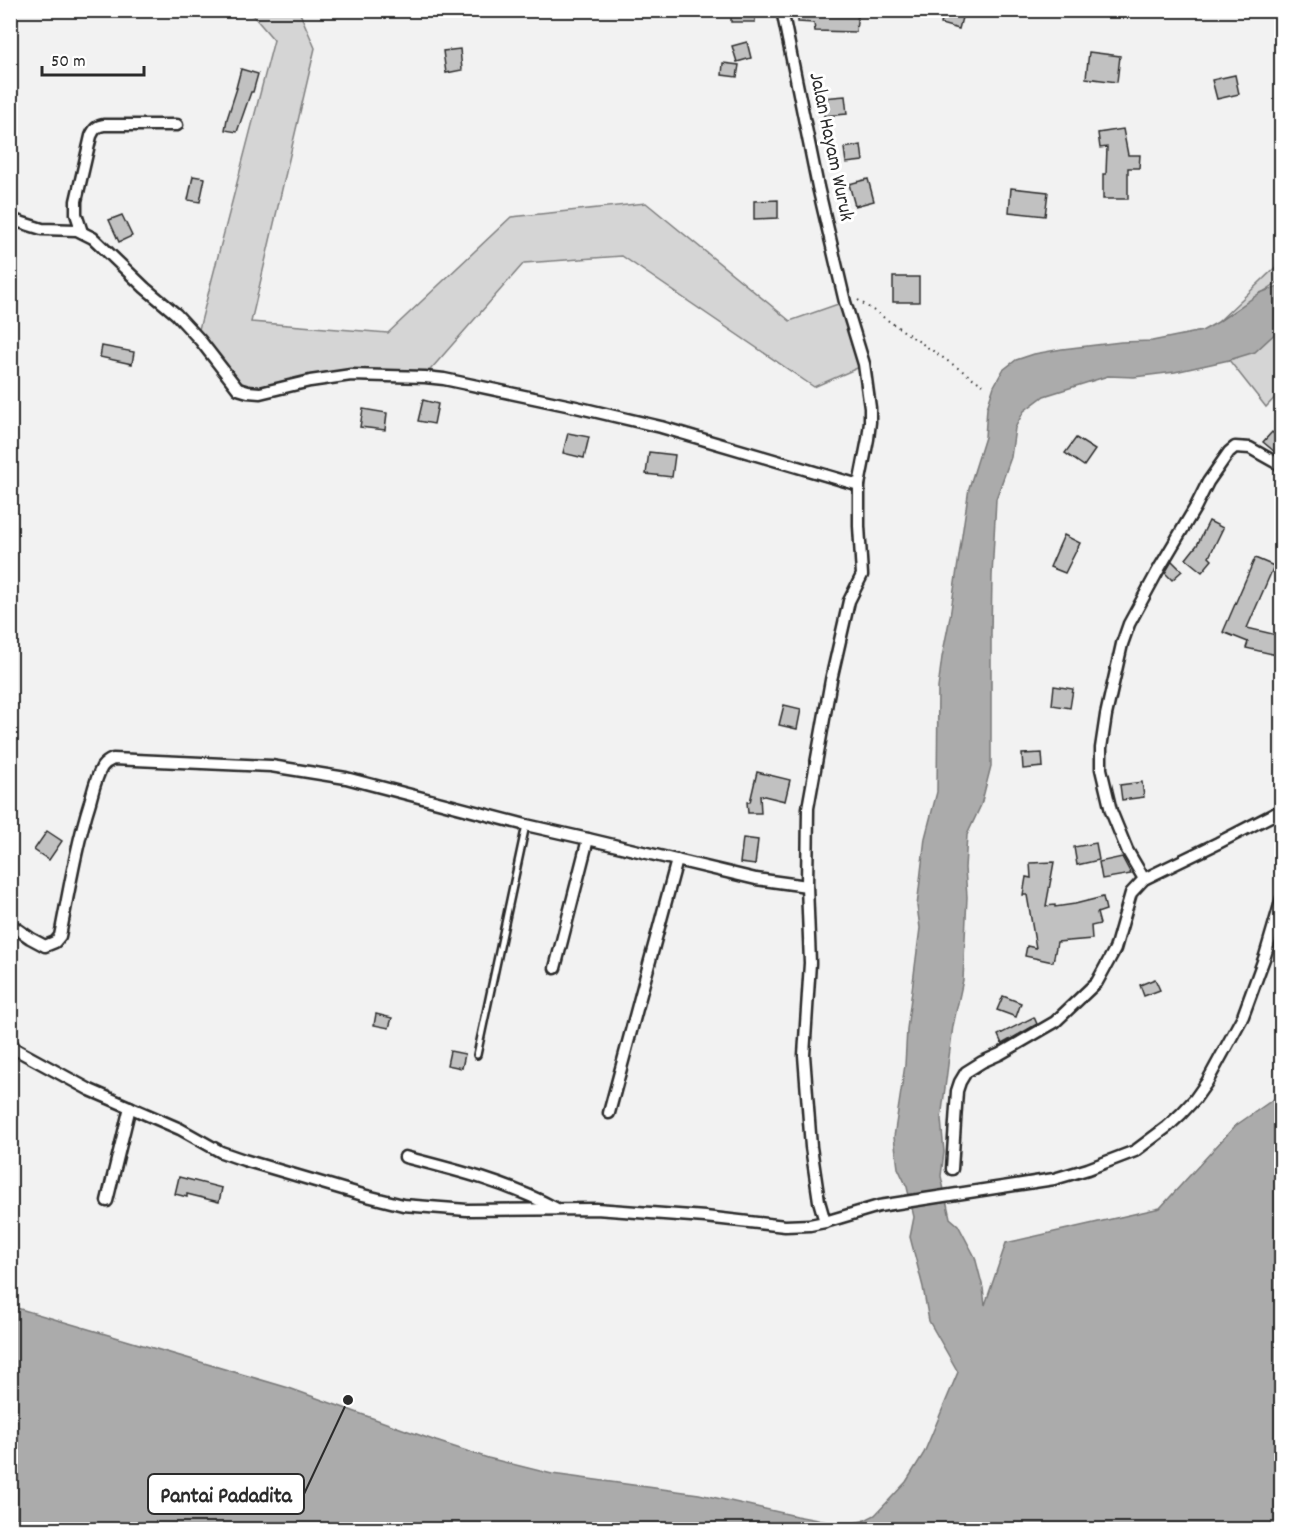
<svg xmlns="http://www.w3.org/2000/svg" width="1292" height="1540" font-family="Dekko,sans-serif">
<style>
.green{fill:#d5d5d5;stroke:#808080;stroke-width:1.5}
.water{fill:#ababab;stroke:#787878;stroke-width:1.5}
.building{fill:#c1c1c1;stroke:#2b2b2b;stroke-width:1.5}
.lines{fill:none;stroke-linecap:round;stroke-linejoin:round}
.lane-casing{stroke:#2b2b2b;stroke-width:10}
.street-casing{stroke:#2b2b2b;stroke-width:15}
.path{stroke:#2b2b2b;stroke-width:2;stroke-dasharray:1.5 4.5;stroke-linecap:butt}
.lane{stroke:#fff;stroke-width:5}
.street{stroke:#fff;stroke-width:10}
.labels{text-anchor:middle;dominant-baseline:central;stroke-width:6;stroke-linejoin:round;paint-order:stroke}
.street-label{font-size:21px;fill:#2b2b2b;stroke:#fff}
.leader{fill:none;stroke:#2b2b2b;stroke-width:2}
.callout-dot{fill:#2b2b2b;stroke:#fff;stroke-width:2}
.callout{fill:#fff;stroke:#2b2b2b;stroke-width:2}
.callout-label{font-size:22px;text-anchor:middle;font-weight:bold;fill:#2b2b2b}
</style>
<rect width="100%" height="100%" fill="#f2f2f2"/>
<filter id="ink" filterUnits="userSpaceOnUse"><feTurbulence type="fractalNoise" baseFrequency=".0167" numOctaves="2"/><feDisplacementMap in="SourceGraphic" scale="12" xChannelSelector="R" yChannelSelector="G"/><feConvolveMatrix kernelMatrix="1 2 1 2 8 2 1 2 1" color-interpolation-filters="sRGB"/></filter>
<g filter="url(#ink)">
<!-- green -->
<g class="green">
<path d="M249 11H299L315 48 251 322 388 333 511 217 646 203 790 321 841 303 862 366 814 387 622 256 524 263 424 377 336 376 255 391 235 379 198 333 274 40Z"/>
<path d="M1281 262V280L1218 322Z"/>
<path d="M1281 319V391L1266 407 1229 360Z"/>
</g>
<!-- water -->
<path class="water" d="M1281 285V328L1255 352 1229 360 1175 372 1134 377 1108 376 1044 396 1024 411 1015 428 1011 457 996 499 992 576 991 633V766L981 805 967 835 965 868 967 897 963 980 953 1026 941 1119 944 1152 941 1176 950 1218 958 1225 975 1257 983 1288 985 1305 1006 1243 1160 1208 1235 1126 1281 1094V1529H11L10 1306 289 1388 436 1441 488 1458 552 1474 699 1494 796 1516 833 1523 848 1524 863 1521 875 1515 892 1497 906 1482 924 1453 958 1372 929 1321 923 1287 910 1237 914 1217 907 1187 898 1168 894 1137 905 1065 907 1029 920 928 917 906 925 838 937 792 938 688 942 657 950 617 969 488 985 437 987 408 994 386 1003 370 1016 360 1034 354 1062 349 1121 342 1152 341 1202 331 1218 322 1260 293Z"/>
<!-- building -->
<g class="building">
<rect x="731" y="10" width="24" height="12"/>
<path d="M798 10H858L856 32 815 31 814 23 798 22Z"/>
<path d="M944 10H964L959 29 941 24Z"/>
<path d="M747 42 751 58 737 62 732 46Z"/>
<path d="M460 49 462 70 446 73 443 51Z"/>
<path d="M1089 52 1120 56 1117 82 1086 78Z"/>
<path d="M723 63 739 65 737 77 722 75Z"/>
<path d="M241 69 258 74 253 92H251L237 132 225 130 227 119 237 88H236Z"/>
<path d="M1235 75 1239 94 1217 99 1212 80Z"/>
<path d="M845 96 847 114 824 116 822 98Z"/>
<path d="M1123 129 1128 155H1140L1139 168H1128V199H1103V174H1106L1107 147 1100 148 1098 133Z"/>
<path d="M861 145 863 161 846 163 844 148Z"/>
<path d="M193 176 205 178 200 202 188 200Z"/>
<path d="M868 179 874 201 855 206 849 184Z"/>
<path d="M1011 188 1048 192 1045 216 1009 212Z"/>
<path d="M778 200V218L754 219V201Z"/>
<path d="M122 215 132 236 119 242 109 220Z"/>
<rect x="893" y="277" width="26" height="25"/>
<path d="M102 346 134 352 132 364 100 357Z"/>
<path d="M423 400 438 404 434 424 418 421Z"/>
<path d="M363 409 387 413 385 430 360 427Z"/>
<path d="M1272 432 1281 440V457L1263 442Z"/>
<path d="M568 433 589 437 584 458 563 453Z"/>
<path d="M1076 438 1095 450 1084 466 1065 453Z"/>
<path d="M649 452 675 455 672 477 646 474Z"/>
<path d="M1209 521 1223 528 1209 557 1212 560 1202 572 1186 559 1197 545Z"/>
<path d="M1064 535 1080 543 1065 573 1050 567Z"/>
<path d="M1255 558 1274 566 1247 628 1281 636V656L1246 648 1248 642 1223 632Z"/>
<path d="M1172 561 1182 571 1172 580 1165 573Z"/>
<path d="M1054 686 1073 689 1070 708 1052 705Z"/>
<path d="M784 705 801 709 797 729 779 725Z"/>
<path d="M1042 753 1043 767 1023 769 1022 754Z"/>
<path d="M757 772 790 780 785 801 760 795 761 813H748L747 802H750Z"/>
<path d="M1142 782 1144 797 1122 800 1120 785Z"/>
<path d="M47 831 62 841 49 860 34 850Z"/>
<path d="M743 838 758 840 755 865 740 863Z"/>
<path d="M1096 843 1099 860 1077 865 1074 847Z"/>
<path d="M1122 857 1131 874 1102 879 1099 862Z"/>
<path d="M1054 862 1046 906 1055 905V907L1075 904 1103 897 1106 910 1097 913 1100 924 1091 926 1092 939 1057 942 1053 962 1025 956 1027 946 1036 948 1027 895H1023L1026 877 1031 878 1030 863Z"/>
<path d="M1155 979 1160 990 1144 996 1140 985Z"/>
<path d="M1003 996 1021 1003 1016 1017 997 1010Z"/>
<path d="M376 1014 392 1018 389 1028 374 1025Z"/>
<path d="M1034 1017 1037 1024 1002 1044 998 1035Z"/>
<path d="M450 1051 465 1054 462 1068 447 1065Z"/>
<path d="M179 1177 222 1188 219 1202 187 1194V1197L175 1194Z"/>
</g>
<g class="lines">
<!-- lane casing -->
<g class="lane-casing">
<path id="lane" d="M477 1055 526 825"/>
</g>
<!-- street casing -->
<g class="street-casing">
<g id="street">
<path d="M10 219 42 229 77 230 93 238 145 288 176 314 200 340 238 389 248 392 260 393 310 381 351 375 425 377 444 379 576 407 661 427 859 485"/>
<path d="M82 232 76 214V201L91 136C94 129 97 126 104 125H177"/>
<path d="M1144 879 1127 850 1111 811 1101 769V748L1106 715 1122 644 1129 624 1160 567 1195 508 1208 482 1229 452 1235 447 1250 448 1282 466"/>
<path d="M10 924 30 938 45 946 55 942 60 936C69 891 76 846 90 802 93 791 96 777 102 767 105 763 108 761 113 759L271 766 346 778 526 825 588 839 756 879 807 886"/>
<path d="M555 968 588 839"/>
<path d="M10 1041 15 1049 90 1090 180 1129 221 1152 244 1160 363 1195 403 1205 467 1210 596 1209 705 1217 785 1226 810 1225 825 1222 819 1201 811 1147 804 1055 810 963 807 886 808 808 831 680 849 601 862 575 859 526V485L868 439 870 422V408L864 364 845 302 818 187 782 10"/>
<path d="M609 1113 677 860"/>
<path d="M405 1157C456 1170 508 1183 555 1208"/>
<path d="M952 1169 957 1091 960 1082 966 1072 982 1062 1000 1054 1055 1022 1097 982 1115 949 1131 893 1144 879 1218 843 1282 810"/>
<path d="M107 1201 130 1107"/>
<path d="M825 1222 879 1206 1054 1179 1088 1169 1135 1151 1167 1127 1181 1114 1195 1099 1207 1082 1243 1016 1265 956 1282 898"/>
</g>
</g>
<!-- path -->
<path class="path" d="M858 300 983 385"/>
<!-- lane -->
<use href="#lane" class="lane"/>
<!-- street -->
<use href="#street" class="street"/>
</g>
</g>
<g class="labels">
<!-- street labels -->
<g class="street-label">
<text transform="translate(830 147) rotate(78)">Jalan Hayam Wuruk</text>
</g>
</g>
<!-- callouts -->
<path class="leader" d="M348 1400L304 1494"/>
<circle class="callout-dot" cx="348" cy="1400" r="6"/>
<rect class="callout" x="148" y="1474" width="156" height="40" rx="6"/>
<g class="callout-label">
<text x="226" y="1502">Pantai Padadita</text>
</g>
<!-- margin -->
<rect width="1292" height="1540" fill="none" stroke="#fff" stroke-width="36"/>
<rect x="18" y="18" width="1256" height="1504" fill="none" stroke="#2b2b2b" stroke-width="2" filter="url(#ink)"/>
<!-- scale -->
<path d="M42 66v9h102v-9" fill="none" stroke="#2b2b2b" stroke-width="3"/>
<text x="51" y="66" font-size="18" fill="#2b2b2b" stroke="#ffffff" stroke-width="4.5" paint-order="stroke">50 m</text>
</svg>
